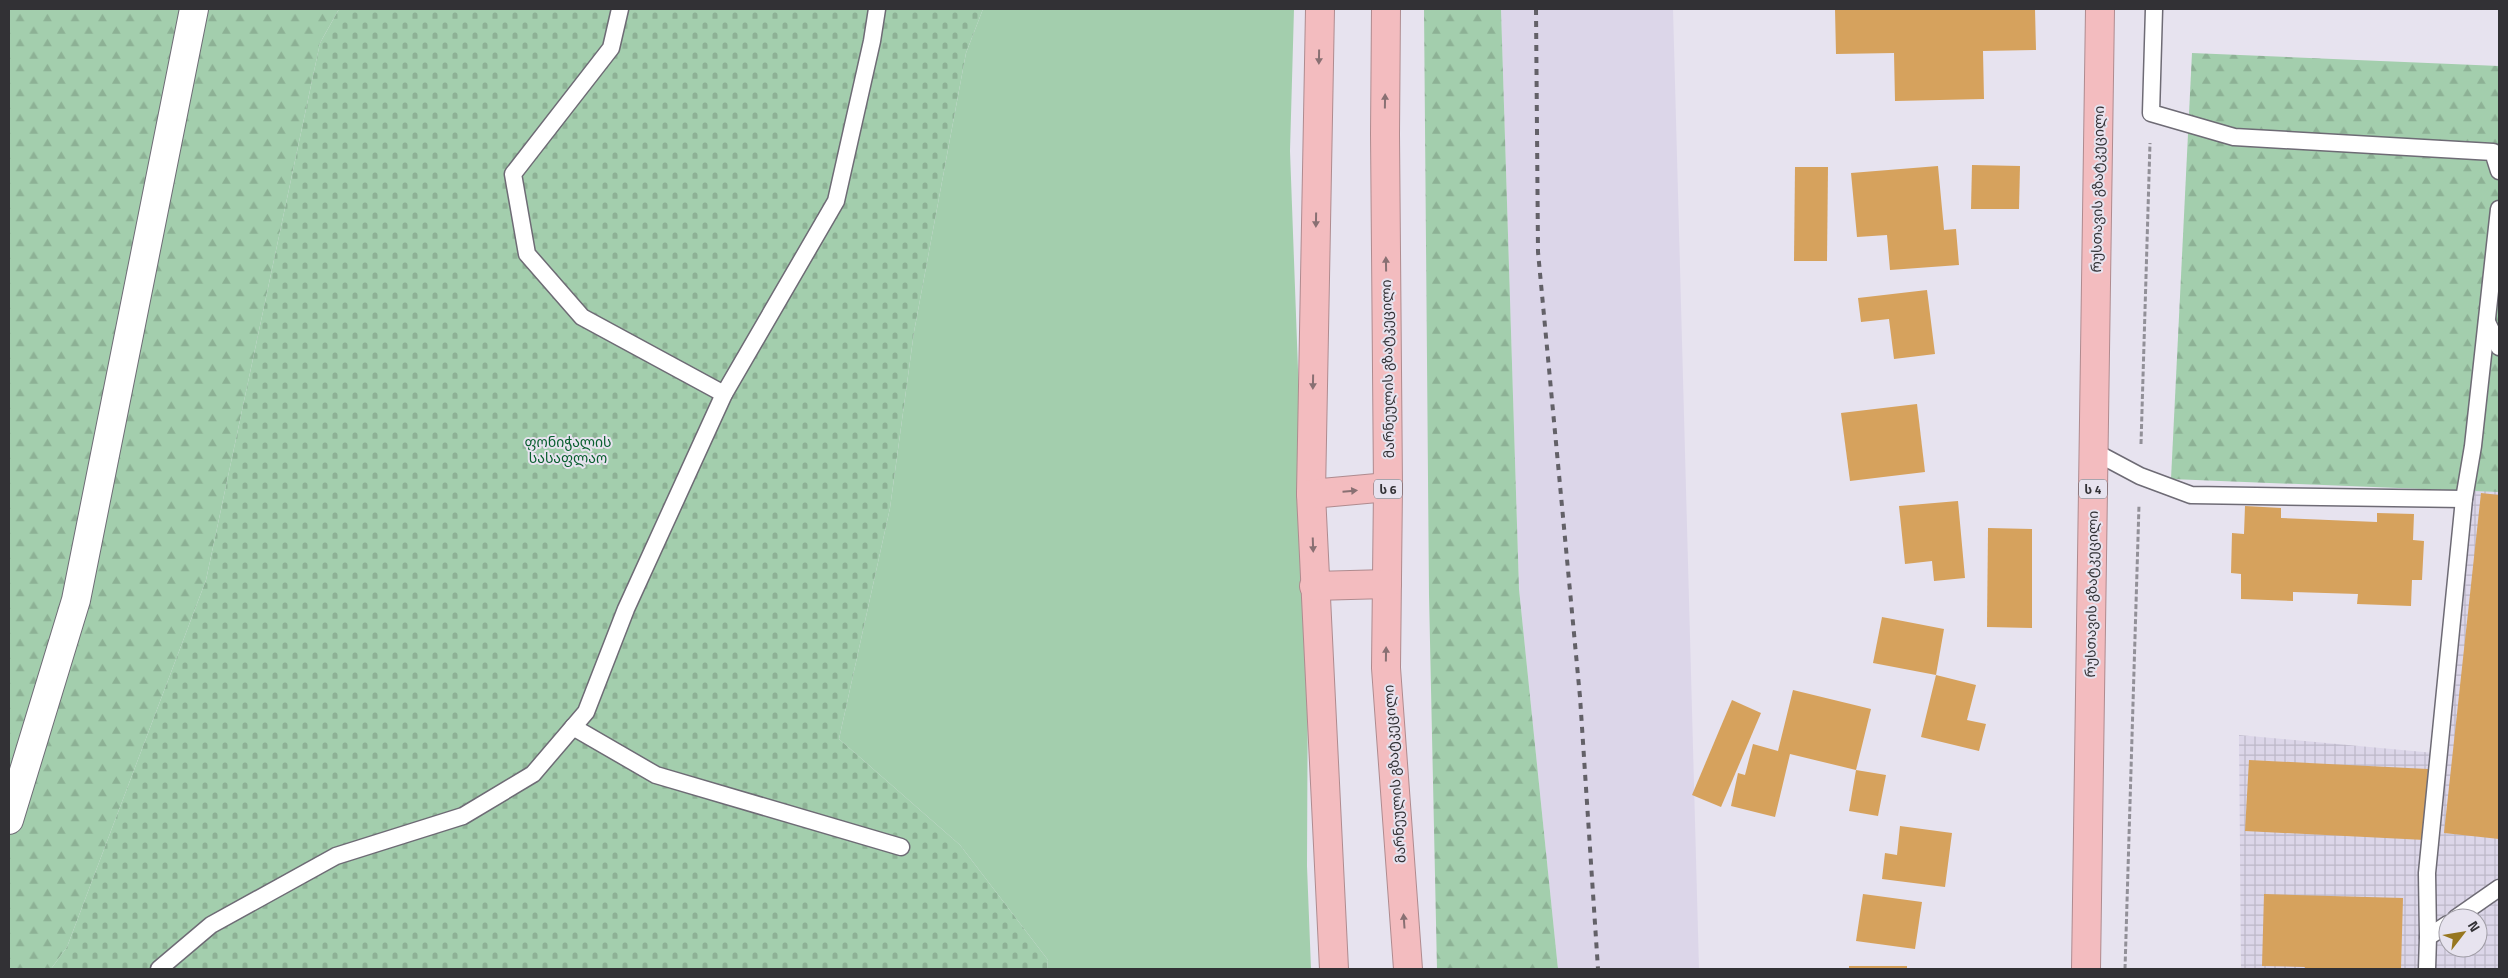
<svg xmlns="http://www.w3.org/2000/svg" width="2508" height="978" font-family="'Titillium Web','Noto Sans Georgian',sans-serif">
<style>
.built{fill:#dcd6e9}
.industrial{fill:url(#industrial-grid);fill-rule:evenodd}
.grass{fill:#a3cead}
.forest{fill:url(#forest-firs)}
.cemetery{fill:url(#cemetery-stones)}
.building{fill:#d6a25d}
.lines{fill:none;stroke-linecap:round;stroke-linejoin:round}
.lane-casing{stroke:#6e6b75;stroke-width:19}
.street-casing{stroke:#6e6b75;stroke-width:30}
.highway-casing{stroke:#af8b8f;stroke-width:30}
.path{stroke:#929098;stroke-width:3;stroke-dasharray:5 2.5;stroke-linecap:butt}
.lane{stroke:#fff;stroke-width:16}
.street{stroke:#fff;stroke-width:28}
.highway{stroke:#f3bcbf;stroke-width:28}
.rail{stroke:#636168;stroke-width:4;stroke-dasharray:6 6;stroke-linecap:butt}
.oneway{fill:#897073}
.labels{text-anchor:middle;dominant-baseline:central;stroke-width:4;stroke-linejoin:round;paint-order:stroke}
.shield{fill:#e7e3ef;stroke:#68666d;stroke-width:1}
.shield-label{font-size:12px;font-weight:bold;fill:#323135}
.street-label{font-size:14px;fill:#323135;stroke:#e7e3ef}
.park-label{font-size:14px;fill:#095f2f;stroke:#e7e3ef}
</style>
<defs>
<pattern id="industrial-grid" width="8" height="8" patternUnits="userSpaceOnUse" patternTransform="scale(1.25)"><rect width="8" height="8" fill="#dcd6e9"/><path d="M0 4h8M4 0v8" fill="none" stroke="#bdb8c8"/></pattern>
<pattern id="forest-firs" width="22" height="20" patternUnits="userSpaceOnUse" patternTransform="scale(1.25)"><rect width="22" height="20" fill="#a3cead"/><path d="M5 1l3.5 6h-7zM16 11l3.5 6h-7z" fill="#8db195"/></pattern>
<pattern id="cemetery-stones" width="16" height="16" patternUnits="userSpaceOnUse" patternTransform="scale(1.25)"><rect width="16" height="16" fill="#a3cead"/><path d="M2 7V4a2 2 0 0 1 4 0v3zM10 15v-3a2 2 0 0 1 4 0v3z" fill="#8db195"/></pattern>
</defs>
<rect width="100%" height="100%" fill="#e7e3ef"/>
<!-- built -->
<path class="built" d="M1501 9H1673L1699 969H1558L1519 589Z"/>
<!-- industrial -->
<path class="industrial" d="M2473 490 2499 492V969H2241L2239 735 2445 754ZM2448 918H2478V948H2448Z"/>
<!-- grass -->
<path class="grass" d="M983 9H1294L1290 151 1308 643 1307 866 1311 969H1047L1048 960 960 845 839 739 890 508 914 332 966 53Z"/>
<!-- forest -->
<g class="forest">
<path d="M9 9H339L320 43 206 580 67 947 51 969H9Z"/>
<path d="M1424 9H1501L1519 589 1558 969H1437L1429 595Z"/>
<path d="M2192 53 2499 66V492L2171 479Z"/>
</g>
<!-- cemetery -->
<path class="cemetery" d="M339 9H983L966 53 914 332 890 508 839 739 960 845 1048 960 1047 969H51L67 947 206 580 320 43Z"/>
<!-- building -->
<g class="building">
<path d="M1835 9H2035L2036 50 1983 51 1984 99 1895 101 1894 53 1836 54Z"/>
<path d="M1972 165 2020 166 2019 209H1971Z"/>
<path d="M1938 166 1944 230 1956 229 1959 265 1890 270 1887 235 1857 237 1851 173Z"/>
<path d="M1795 167H1828L1827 261H1794Z"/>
<path d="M1927 290 1935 354 1894 359 1889 319 1861 322 1858 298Z"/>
<path d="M1917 404 1925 472 1850 481 1841 413Z"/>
<path d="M2481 493 2499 495V839L2444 833Z"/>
<path d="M1958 501 1965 578 1934 581 1932 561 1905 564 1899 506Z"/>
<path d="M2245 506 2281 508V518L2377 522V513L2414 514 2413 540 2424 541 2422 580H2412L2411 606 2357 604 2358 594 2293 592V601L2241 599V574L2231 573 2232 533 2244 534Z"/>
<path d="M1988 528 2032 529V628L1987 627Z"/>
<path d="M1882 617 1944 629 1936 675 1873 663Z"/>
<path d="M1936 675 1976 685 1967 720 1986 724 1979 751 1921 737Z"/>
<path d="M1793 690 1871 709 1856 770 1886 775 1878 816 1849 811 1856 770 1790 754 1775 817 1731 806 1738 773 1745 775 1753 744 1778 751Z"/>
<path d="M1732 700 1761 713 1721 807 1692 795Z"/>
<path d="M2249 760 2428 769 2425 840 2245 831Z"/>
<path d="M1900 826 1952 833 1945 887 1882 879 1885 853 1897 855Z"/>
<path d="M1863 894 1922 902 1915 949 1856 941Z"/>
<path d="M2264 894 2403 898 2401 969H2305V967L2262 966Z"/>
<rect x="1849" y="966" width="58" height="3"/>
</g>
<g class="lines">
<!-- lane casing -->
<g class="lane-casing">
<g id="lane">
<path d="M620 9 611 48 513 174 527 254 582 317 724 394"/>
<path d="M2154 9 2151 113 2234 137 2493 152 2499 171"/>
<path d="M2487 322 2499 347"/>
<path d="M2093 451 2140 476 2191 495 2464 499"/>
<path d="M573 727 656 775 901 847"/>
<path d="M2456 918 2499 888"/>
<path d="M2428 937 2448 924"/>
<path d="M159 969 211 925 336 856 463 816 533 774 586 712 626 609 724 394 836 201 872 41 877 9"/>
<path d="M2427 969 2428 937 2427 873 2464 499 2473 446 2499 209"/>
</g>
</g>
<!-- street casing -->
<g class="street-casing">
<path id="street" d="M9 820 76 600 194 9"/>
</g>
<!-- highway casing -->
<g class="highway-casing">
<g id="highway">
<path d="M1320 9 1311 494 1334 969"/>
<path d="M1386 9 1385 134 1388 487 1386 668 1408 969"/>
<path d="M1311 494 1388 487"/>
<path d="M1314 586 1387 584"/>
<path d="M2086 969 2100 9"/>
</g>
</g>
<!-- path -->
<g class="path">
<path d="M2141 444 2150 143"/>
<path d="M2125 969 2139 505"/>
</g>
<!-- lane -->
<use href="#lane" class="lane"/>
<!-- street -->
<use href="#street" class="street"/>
<!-- highway -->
<use href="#highway" class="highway"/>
<!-- rail -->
<path class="rail" d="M1536 9 1538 252 1580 697 1598 969"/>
</g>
<!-- one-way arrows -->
<defs><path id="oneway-solid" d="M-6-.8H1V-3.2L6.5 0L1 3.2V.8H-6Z" transform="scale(1.25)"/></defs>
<g class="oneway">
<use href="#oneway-solid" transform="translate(1319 57) rotate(91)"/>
<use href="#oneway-solid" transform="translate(1385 101) rotate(-89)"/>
<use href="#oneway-solid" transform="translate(1316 220) rotate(91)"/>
<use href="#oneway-solid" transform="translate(1386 264) rotate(-91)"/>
<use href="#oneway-solid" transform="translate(1313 382) rotate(91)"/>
<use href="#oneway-solid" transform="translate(1350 491) rotate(-5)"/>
<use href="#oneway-solid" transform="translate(1313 545) rotate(88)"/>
<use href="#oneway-solid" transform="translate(1386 654) rotate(-89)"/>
<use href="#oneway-solid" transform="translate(1404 921) rotate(-94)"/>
</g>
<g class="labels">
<!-- shield labels -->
<g class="shield">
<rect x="1374" y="479.5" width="28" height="19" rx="4"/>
<rect x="2079" y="479.5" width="28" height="19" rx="4"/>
</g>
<g class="shield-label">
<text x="1388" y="489">ს 6</text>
<text x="2093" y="489">ს 4</text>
</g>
<!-- street labels -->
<g class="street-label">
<text transform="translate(2097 189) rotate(-89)">რუსთავის გზატკეცილი</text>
<text transform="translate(1387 369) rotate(-91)">მარნეულის გზატკეცილი</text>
<text transform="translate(2091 594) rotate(-89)">რუსთავის გზატკეცილი</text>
<text transform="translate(1394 774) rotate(-94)">მარნეულის გზატკეცილი</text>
</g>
<!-- park labels -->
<g class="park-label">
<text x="568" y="441">ფონიჭალის<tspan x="568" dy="16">სასაფლაო</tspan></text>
</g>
</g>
<!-- border -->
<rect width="2508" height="978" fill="none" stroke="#323135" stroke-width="20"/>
<!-- north arrow -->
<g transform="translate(2463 933) rotate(59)"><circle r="24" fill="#e7e3ef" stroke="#9f9ca5"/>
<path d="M0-4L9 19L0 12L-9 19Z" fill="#97761f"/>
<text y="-8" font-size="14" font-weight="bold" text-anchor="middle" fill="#323135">N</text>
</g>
</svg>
